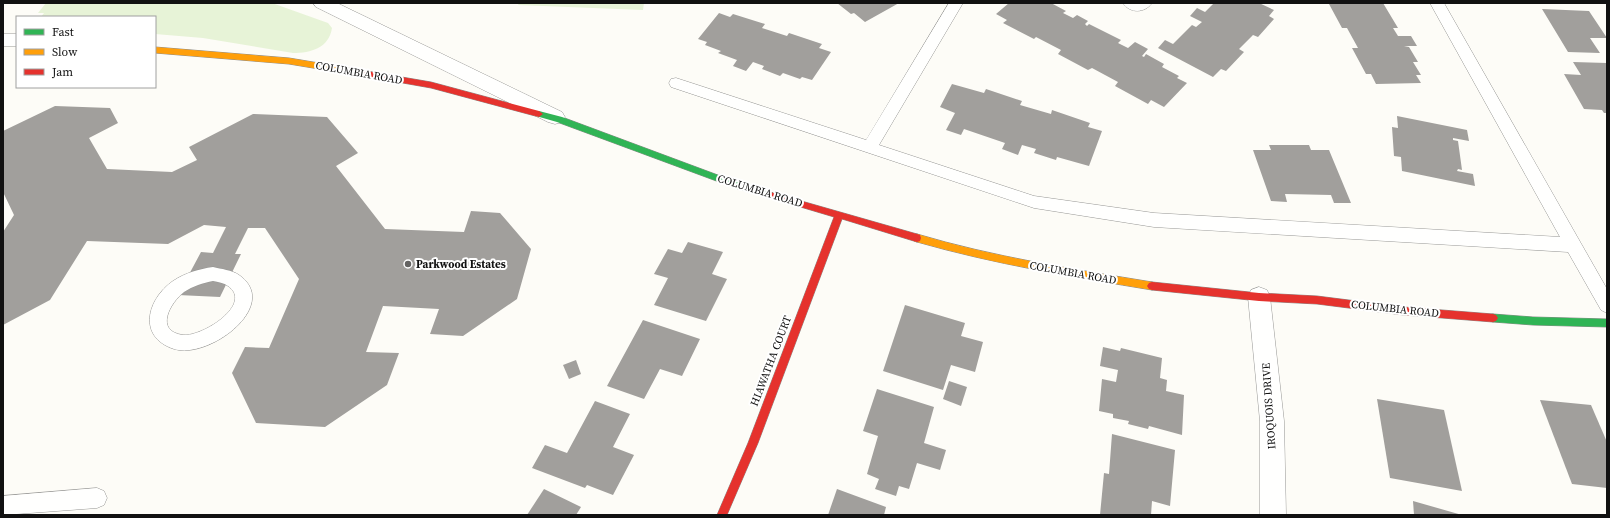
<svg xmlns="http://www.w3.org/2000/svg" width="1610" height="518" font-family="'Source Serif 4',serif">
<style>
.green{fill:#e7f3d7}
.building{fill:#a19f9c}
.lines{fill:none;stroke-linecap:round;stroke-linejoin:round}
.lane-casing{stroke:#979795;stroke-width:1}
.street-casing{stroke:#979795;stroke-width:1}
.fast-casing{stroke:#8e8d8b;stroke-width:1}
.slow-casing{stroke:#8e8d8b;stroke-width:1}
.jam-casing{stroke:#8e8d8b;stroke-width:1}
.lane{fill:#fffffe;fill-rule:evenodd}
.street{fill:#fffffe;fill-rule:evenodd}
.fast{fill:#30b455;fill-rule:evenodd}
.slow{fill:#ff9f0a;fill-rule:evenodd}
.jam{fill:#e5322d;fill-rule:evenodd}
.poi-dot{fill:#646362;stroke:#fff;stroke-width:1.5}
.labels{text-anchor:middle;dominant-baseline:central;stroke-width:4;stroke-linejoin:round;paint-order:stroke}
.street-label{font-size:11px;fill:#111;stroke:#fff}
.poi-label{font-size:11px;font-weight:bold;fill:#111;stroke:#fff;text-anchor:start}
</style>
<rect width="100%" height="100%" fill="#fdfcf7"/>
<!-- green -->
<g class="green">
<path d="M46 3H272L328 23 332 28C329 48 311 53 293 53L203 38 155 34V17H41L44 13H38Z"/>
<path d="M519 3H644L643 10 518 5Z"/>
</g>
<!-- building -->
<g class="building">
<path d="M837 3H899L865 22 854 13 851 14Z"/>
<path d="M1009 3H1051L1066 11 1063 13 1073 18 1077 15 1088 21 1085 24 1087 26 1089 24 1121 40 1118 43 1128 48 1135 42 1148 49 1142 56 1144 57 1146 54 1164 64 1162 67 1179 76 1177 78 1187 83 1164 107 1151 100 1148 104 1115 86 1118 82 1092 68 1088 70 1058 54 1061 50 1036 37 1034 39 1003 23 1007 20 996 14Z"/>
<path d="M1214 3H1259L1274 10 1269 16 1274 19 1258 37 1253 35 1239 49 1244 52 1226 71 1221 69 1213 77 1158 48 1165 40 1173 44 1192 25 1196 27 1202 22 1190 16 1197 8 1205 12Z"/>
<path d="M1334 3H1383L1398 28H1393L1398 36H1411L1417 46H1404L1409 47 1418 62H1413L1421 75H1416L1421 83 1376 84 1371 74H1366L1352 48H1358L1347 28H1342L1329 4Z"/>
<path d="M1542 9 1589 11 1607 38H1590L1600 53 1568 52Z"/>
<path d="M719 13 730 17 733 14 765 24 762 28 787 36 789 33 822 44 819 48 831 52 812 80 802 77 800 79 783 73 780 76 762 69 764 66 753 62 746 71 733 66 737 60 718 53 721 51 705 45 707 42 698 39Z"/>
<path d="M1573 62 1607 63V113H1604L1602 110 1584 109 1564 74 1581 75Z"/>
<path d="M952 84 984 93 986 89 1022 101 1020 105 1051 114 1052 110 1090 123 1088 127 1102 131 1089 166 1057 157 1056 160 1034 153 1036 149 1022 145 1018 155 1002 149 1005 143 964 129 961 135 946 130 955 113 940 107Z"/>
<path d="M55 106 110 108 118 123 89 138 107 169 172 172 197 160 189 147 253 114 327 117 358 153 336 166 385 229 464 232 471 211 500 213 531 249 517 299 463 336 430 334 439 309 383 306 366 352 399 353 387 385 325 427 256 423 232 373 245 347 269 348 299 279 265 228H248L235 254H241L220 297 178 295 201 252 213 253 226 227 204 225 168 244 87 241 50 300 3 325V232L14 215 3 192V131Z"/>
<path d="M1397 116 1467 130 1469 141 1453 138V140L1458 141 1462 170 1458 169 1457 171 1473 174 1475 186 1402 171 1401 157 1394 156 1392 127 1398 128Z"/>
<path d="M1269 145H1309L1311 150H1329L1351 203H1334L1331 195 1285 194 1287 202 1271 201 1253 150H1271Z"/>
<path d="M688 242 723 252 712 274 727 279 706 321 654 305 668 278 654 274 668 249 682 253Z"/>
<path d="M905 305 965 323 961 336 983 342 975 372 951 365 943 390 883 371Z"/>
<path d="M643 320 700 339 682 376 660 369 644 399 607 386Z"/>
<path d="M1103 347 1120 351 1121 348 1162 358 1160 378 1167 380 1166 391 1184 395 1182 435 1149 426 1148 429 1128 424 1129 421 1113 418V414L1099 411 1102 379 1116 382 1118 370 1100 366Z"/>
<path d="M576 360 581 374 569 379 563 365Z"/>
<path d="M949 381 967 387 961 406 943 399Z"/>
<path d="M877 389 934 407 924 443 946 450 940 470 917 463 909 489 899 486 896 496 875 489 879 479 867 474 878 436 863 431Z"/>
<path d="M1377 399 1444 410 1462 491 1390 478Z"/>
<path d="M1540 400 1591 405 1607 442V488L1572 484Z"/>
<path d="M595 401 630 414 613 447 634 455 613 495 587 485 585 488 532 468 545 445 567 453Z"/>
<path d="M1112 434 1175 450 1170 506 1152 501 1151 515H1100L1104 473 1109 474Z"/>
<path d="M544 489 581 507 576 515H527Z"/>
<path d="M837 489 886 507 884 515H828Z"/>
<path d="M1413 501 1462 515H1414Z"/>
</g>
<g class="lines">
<!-- lane casing -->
<g class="lane-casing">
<g id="lane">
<path d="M949 3H963L879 145 1034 196 1154 213 1560 237 1430 3H1444L1607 289V313L1601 310 1568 252 1154 227 1034 208 671 87 669 83 671 79 676 78 866 140Z"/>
<path d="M1123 3H1152C1145 13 1130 14 1123 3Z"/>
<path d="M213 267C221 269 232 270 239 275 282 305 209 360 174 349 137 337 147 299 173 281 185 273 199 269 213 267ZM213 281C218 282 224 283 228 286 254 304 202 337 183 335 154 331 170 303 184 292 193 286 203 283 213 281Z"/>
<path d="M97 488 104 491 107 498 104 505 97 508 3 515V496Z"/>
</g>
</g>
<!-- street casing -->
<g class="street-casing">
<g id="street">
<path d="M313 3H337L562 112 565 117 562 122 555 124 548 122 316 7Z"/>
<rect x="3" y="34" width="14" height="12"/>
<path d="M1259 287 1267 290 1270 297 1284 421 1286 515H1260V421L1248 297 1251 290Z"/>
</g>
</g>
<!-- fast casing -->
<g class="fast-casing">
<g id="fast">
<path d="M539 111 562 117 742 184 773 193 774 195 770 198 738 189 557 122 536 116 535 114Z"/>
<path d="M1493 314 1533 317 1607 319V327L1533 325 1493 322 1490 321 1488 318 1490 315Z"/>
</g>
</g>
<!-- slow casing -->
<g class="slow-casing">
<g id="slow">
<path d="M155 47 289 58 355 69 359 72 355 75 289 64 155 53Z"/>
<path d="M917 234C994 257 1073 269 1152 282L1155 283 1157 286 1155 289 1152 290C1073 277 994 264 917 242L914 241 913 238 914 235Z"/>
</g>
</g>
<!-- jam casing -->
<g class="jam-casing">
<g id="jam">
<path d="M355 69 431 82 539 111 543 114 539 117 431 88 352 74 351 72Z"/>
<path d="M770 192 917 234 920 235 921 238 920 241 917 242 842 219 758 443 727 515H717L748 443 834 217 767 197 766 195Z"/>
<path d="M1152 282 1259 293 1317 296 1404 307 1493 314 1496 315 1498 318 1496 321 1493 322 1404 315 1317 304 1259 301 1152 290 1149 289 1147 286 1149 283Z"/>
</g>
</g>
<!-- lane -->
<use href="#lane" class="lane"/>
<!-- street -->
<use href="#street" class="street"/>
<!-- fast -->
<use href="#fast" class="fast"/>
<!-- slow -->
<use href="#slow" class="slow"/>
<!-- jam -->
<use href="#jam" class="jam"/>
</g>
<!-- markers -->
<circle class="poi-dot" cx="408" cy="264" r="4"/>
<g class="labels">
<!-- street labels -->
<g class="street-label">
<text transform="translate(359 73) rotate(10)">COLUMBIA ROAD</text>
<text transform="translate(760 191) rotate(17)">COLUMBIA ROAD</text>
<text transform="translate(1073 273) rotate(10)">COLUMBIA ROAD</text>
<text transform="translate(1395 309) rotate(6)">COLUMBIA ROAD</text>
<text transform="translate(771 361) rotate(-69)">HIAWATHA COURT</text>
<text transform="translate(1269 406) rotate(-94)">IROQUOIS DRIVE</text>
</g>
<!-- poi labels -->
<g class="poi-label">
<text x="416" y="264">Parkwood Estates</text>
</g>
</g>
<!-- border -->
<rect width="1610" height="518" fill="none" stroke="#111111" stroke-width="8"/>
<!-- legend -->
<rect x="16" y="16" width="140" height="72" fill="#ffffff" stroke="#a0a0a0"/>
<rect x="24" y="29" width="20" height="6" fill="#30b455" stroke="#a0a0a0"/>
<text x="52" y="36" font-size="12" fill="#111111">Fast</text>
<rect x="24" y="49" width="20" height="6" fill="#ff9f0a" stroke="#a0a0a0"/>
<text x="52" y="56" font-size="12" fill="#111111">Slow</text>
<rect x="24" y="69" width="20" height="6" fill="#e5322d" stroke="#a0a0a0"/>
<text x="52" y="76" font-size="12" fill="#111111">Jam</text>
</svg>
